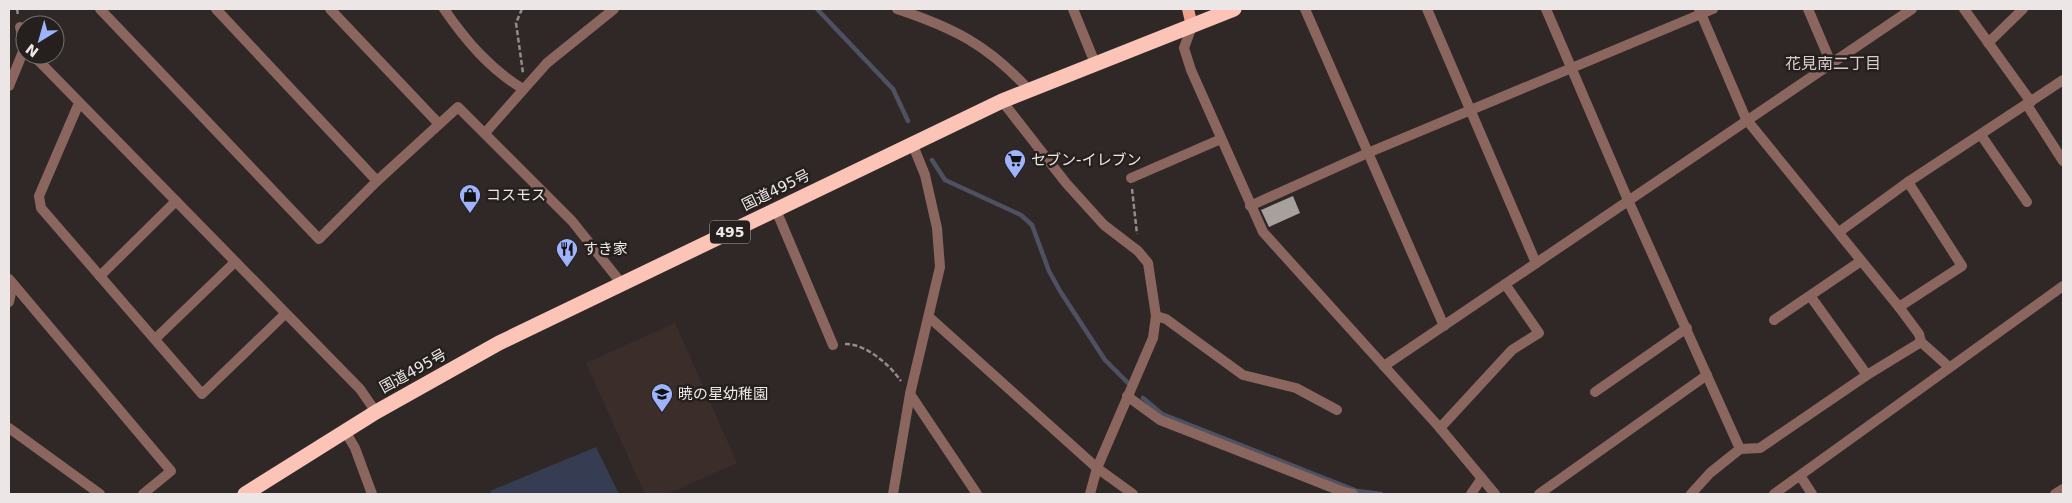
<svg xmlns="http://www.w3.org/2000/svg" width="2072" height="503" font-family="'DejaVu Sans','Noto Sans JP',sans-serif">
<style>
.built{fill:#3b2e2a}
.green{fill:#363c51}
.lines{fill:none;stroke-linecap:round;stroke-linejoin:round}
.stream{stroke:#4f5162;stroke-width:4.5}
.building{fill:#a8a09d}
.path{stroke:#928c8b;stroke-width:2.5;stroke-dasharray:5 2.5;stroke-linecap:butt}
.street{stroke:#8b665e;stroke-width:10}
.primary{stroke:#eda18f;stroke-width:12}
.highway{stroke:#fcc4b7;stroke-width:15}
.labels{text-anchor:middle;dominant-baseline:central;stroke-width:5;stroke-linejoin:round;paint-order:stroke}
.shield{fill:#251f1d;stroke:#b0abaa;stroke-width:1}
.shield-label{font-size:14px;font-weight:bold;fill:#ece7e6}
.poi-label{font-size:15px;fill:#ece7e6;stroke:#251f1d;text-anchor:start}
.street-label{font-size:15px;fill:#ece7e6;stroke:#251f1d}
.neighbourhood-label{font-size:16px;fill:#d7cecc;stroke:#251f1d}
</style>
<rect width="100%" height="100%" fill="#2f2827"/>
<!-- built -->
<path class="built" d="M675 323 737 463 667 494H645L586 363Z"/>
<!-- green -->
<path class="green" d="M596 447 619 494H492L490 491Z"/>
<g class="lines">
<!-- stream -->
<g class="stream">
<path d="M817 9 893 89 908 121"/>
<path d="M932 160 945 180 1021 215 1032 225 1049 271 1060 291 1105 360 1128 383"/>
<path d="M1143 398 1162 414 1357 491 1381 494"/>
</g>
</g>
<!-- building -->
<path class="building" d="M1293 196 1300 213 1269 227 1261 210Z"/>
<g class="lines">
<!-- path -->
<g class="path">
<path d="M17 9 18 15"/>
<path d="M522 9 516 23 523 73"/>
<path d="M1132 189 1137 234"/>
<path d="M845 344C866 344 889 364 901 381"/>
</g>
<!-- street -->
<g class="street">
<path d="M100 9 319 239 377 181 458 107 572 221 622 284"/>
<path d="M216 9 377 181"/>
<path d="M330 9 439 124"/>
<path d="M444 9C466 41 490 69 523 89"/>
<path d="M897 9C954 28 988 45 1029 90"/>
<path d="M1073 9 1095 63"/>
<path d="M1305 9 1444 326"/>
<path d="M1427 9 1536 263"/>
<path d="M1546 9 1628 200 1740 449"/>
<path d="M1699 9 1746 119 1899 307 1919 334 1921 342 1949 367"/>
<path d="M1808 9 1831 63"/>
<path d="M1964 9 2031 102"/>
<path d="M1192 26 1184 48 1191 70 1263 232 1440 428 1495 494"/>
<path d="M20 27 25 47"/>
<path d="M1988 43 2023 9"/>
<path d="M33 55 360 389 376 412"/>
<path d="M9 86 25 47"/>
<path d="M1002 101 1066 183 1104 225 1138 251 1148 263 1156 316 1153 338 1097 468 1090 494"/>
<path d="M79 103 39 196 41 208 202 394 285 314"/>
<path d="M2027 105 2063 161"/>
<path d="M485 133 547 63 614 9"/>
<path d="M1981 135 2027 202"/>
<path d="M1131 178 1221 139"/>
<path d="M1250 206 1370 152 1713 9"/>
<path d="M776 210 833 345"/>
<path d="M1839 232 1908 182 2063 80"/>
<path d="M100 276 176 201"/>
<path d="M9 279 171 471 143 494"/>
<path d="M1811 297 1867 375"/>
<path d="M9 302 13 284"/>
<path d="M1899 307 1962 266 1908 182"/>
<path d="M1156 316 1166 319 1243 375 1296 388 1337 410"/>
<path d="M929 317 1097 468 1133 494"/>
<path d="M1774 320 1861 261"/>
<path d="M155 339 235 262"/>
<path d="M1384 366 1912 9"/>
<path d="M1595 392 1687 328"/>
<path d="M910 394 977 494"/>
<path d="M1127 396 1160 420 1341 491 1353 494"/>
<path d="M9 428 100 494"/>
<path d="M1440 428 1512 350 1539 333 1505 284"/>
<path d="M345 431 355 448 372 494"/>
<path d="M1801 477 1812 494"/>
<path d="M893 494 910 394 940 267 937 228 925 175 912 143"/>
<path d="M1471 494 1482 478"/>
<path d="M1539 494 1707 375"/>
<path d="M1691 494 1710 473 1740 449 1760 448 1867 375 1921 342"/>
<path d="M1774 494 2063 286"/>
<path d="M2055 494 2063 489"/>
</g>
<!-- primary -->
<path class="primary" d="M1188 9 1192 26"/>
<!-- highway -->
<path class="highway" d="M245 494 376 412 499 343 1002 101 1234 9"/>
</g>
<!-- icons -->
<defs>
<g id="supermarket-pin" transform="scale(1.125)"><path d="M0 17L-7.5 6A9.5 9.5 0 1 1 7.5 6Z" fill="#9fb3fd" stroke="#251f1d"/><path d="M-6-5.5h2.5l.6 2H6L4.5 2H-2.5L-4.4-4H-6ZM-1.5 3.2a1.3 1.3 0 1 0 .1 0ZM3 3.2a1.3 1.3 0 1 0 .1 0Z" fill="#111"/></g>
<g id="shop-pin" transform="scale(1.125)"><path d="M0 17L-7.5 6A9.5 9.5 0 1 1 7.5 6Z" fill="#9fb3fd" stroke="#251f1d"/><path d="M-5-2.5h2.3a2.7 3.5 0 0 1 5.4 0H5L5.5 6h-11ZM-1.5-2.5h3a1.5 2.3 0 0 0-3 0Z" fill="#111"/></g>
<g id="restaurant-pin" transform="scale(1.125)"><path d="M0 17L-7.5 6A9.5 9.5 0 1 1 7.5 6Z" fill="#9fb3fd" stroke="#251f1d"/><path d="M-5-6h1v4h1v-4h1v4h1v-4h1v5L-1.5 .5V6h-2V.5L-5-1ZM5-6V6H3V1.5H1.5Q1.5-4 5-6Z" fill="#111"/></g>
<g id="school-pin" transform="scale(1.125)"><path d="M0 17L-7.5 6A9.5 9.5 0 1 1 7.5 6Z" fill="#9fb3fd" stroke="#251f1d"/><path d="M0-5L7-2L0 1L-7-2ZM-4 1L0 2.5L4 1V4Q0 6-4 4Z" fill="#111"/></g>
</defs>
<g fill-rule="evenodd">
<use href="#supermarket-pin" x="1015" y="160"/>
<use href="#shop-pin" x="470" y="195"/>
<use href="#restaurant-pin" x="567" y="249"/>
<use href="#school-pin" x="662" y="394"/>
</g>
<g class="labels">
<!-- shield labels -->
<rect class="shield" x="710" y="220.5" width="40" height="23" rx="4"/>
<g class="shield-label">
<text x="730" y="232">495</text>
</g>
<!-- poi labels -->
<g class="poi-label">
<text x="1031" y="160">セブン-イレブン</text>
<text x="486" y="195">コスモス</text>
<text x="583" y="249">すき家</text>
<text x="678" y="394">暁の星幼稚園</text>
</g>
<!-- street labels -->
<g class="street-label">
<text transform="translate(776 190) rotate(-26)">国道495号</text>
<text transform="translate(413 371) rotate(-29)">国道495号</text>
</g>
<!-- neighbourhood labels -->
<g class="neighbourhood-label">
<text x="1833" y="63">花見南二丁目</text>
</g>
</g>
<!-- border -->
<rect width="2072" height="503" fill="none" stroke="#ece7e6" stroke-width="20"/>
<!-- north arrow -->
<g transform="translate(40 40) rotate(217)"><circle r="24" fill="#251f1d" stroke="#756f6d"/>
<path d="M0-4L9 19L0 12L-9 19Z" fill="#9fb3fd"/>
<text y="-8" font-size="14" font-weight="bold" text-anchor="middle" fill="#ece7e6">N</text>
</g>
</svg>
